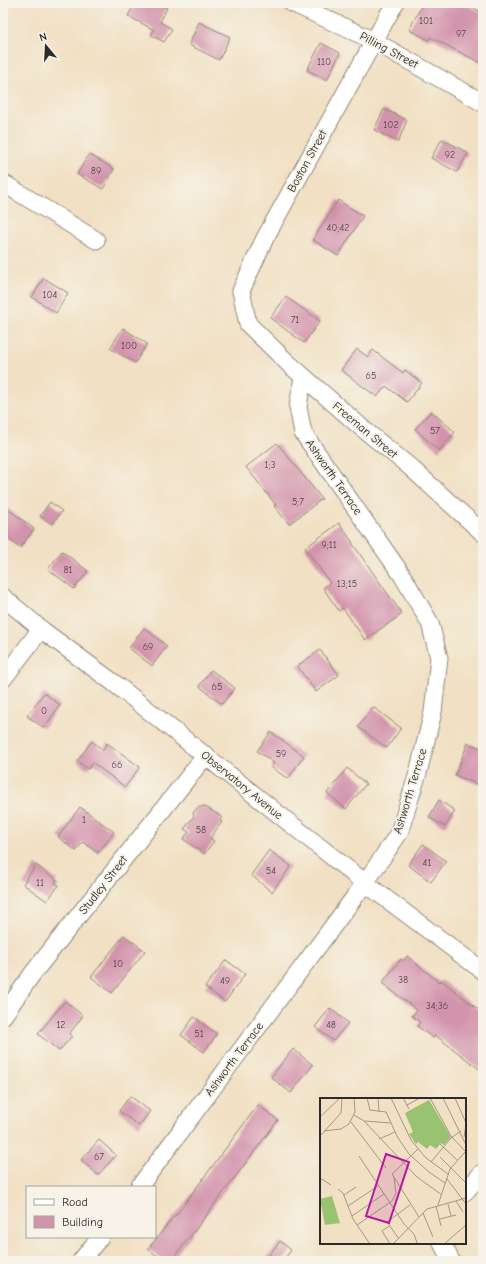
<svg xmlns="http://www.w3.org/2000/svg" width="486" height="1264" font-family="'Comic Neue',sans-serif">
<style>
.building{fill:#d293ac}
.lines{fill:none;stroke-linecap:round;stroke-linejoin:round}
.minor-casing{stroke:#8e8677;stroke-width:19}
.minor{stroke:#fff;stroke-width:17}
.labels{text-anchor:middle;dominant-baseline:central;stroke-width:4;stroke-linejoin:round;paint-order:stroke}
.number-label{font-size:10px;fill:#55454b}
.street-label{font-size:12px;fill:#2b2b2b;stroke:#f7f3e8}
.inset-road{fill:none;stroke:#a29886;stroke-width:1}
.view{fill:#b5179e;fill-opacity:0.15;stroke:#b5179e;stroke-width:2}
.inset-edge{fill:none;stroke:#2b2b2b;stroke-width:2}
</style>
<rect width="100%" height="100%" fill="#f7f3e8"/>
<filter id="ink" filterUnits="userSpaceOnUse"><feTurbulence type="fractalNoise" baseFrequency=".025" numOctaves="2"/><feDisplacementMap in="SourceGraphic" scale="8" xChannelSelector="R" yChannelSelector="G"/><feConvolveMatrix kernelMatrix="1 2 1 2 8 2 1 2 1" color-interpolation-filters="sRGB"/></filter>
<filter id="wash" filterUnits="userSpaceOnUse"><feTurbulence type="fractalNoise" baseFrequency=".012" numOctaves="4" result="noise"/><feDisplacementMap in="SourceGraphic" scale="16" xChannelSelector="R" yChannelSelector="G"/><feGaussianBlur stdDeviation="0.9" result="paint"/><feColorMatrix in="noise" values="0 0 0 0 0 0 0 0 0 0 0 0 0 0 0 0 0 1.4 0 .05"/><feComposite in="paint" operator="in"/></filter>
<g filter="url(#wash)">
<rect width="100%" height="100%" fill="#f1e0c3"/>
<g id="blocks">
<!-- building -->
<g class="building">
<path d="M135 3H158L167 8 160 22 172 29 164 42 151 35 154 30 128 16Z"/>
<path d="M423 3H463L483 13V64L430 37 429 40 409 30Z"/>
<path d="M199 22 230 37 219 60 189 45Z"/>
<path d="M321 43 340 53 327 80 307 70Z"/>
<path d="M384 109 407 120 398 142 374 130Z"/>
<path d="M442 139 468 153 457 172 431 158Z"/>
<path d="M89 154 114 169 103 189 77 174Z"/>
<path d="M338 200 363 216 338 256 313 240Z"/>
<path d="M44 278 68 293 56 313 32 297Z"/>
<path d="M286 297 320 321 304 343 270 318Z"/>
<path d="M123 328 147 344 135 363 110 348Z"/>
<path d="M357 349 368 357 373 350 403 373 405 370 422 383 407 402 386 386 377 397 341 370Z"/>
<path d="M431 411 455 432 439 451 415 429Z"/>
<path d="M277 443 322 499 289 524 274 506 276 505 246 467Z"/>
<path d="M50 502 62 511 52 524 40 516Z"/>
<path d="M3 505 34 529 20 548 3 535Z"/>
<path d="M339 523 353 543H352L402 614 365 640 343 608 339 611 323 588 330 583 305 548Z"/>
<path d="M62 551 88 571 74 589 48 569Z"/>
<path d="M144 628 167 646 152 666 129 648Z"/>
<path d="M320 650 339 675 316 692 297 666Z"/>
<path d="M211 670 235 688 222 704 199 686Z"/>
<path d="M44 693 60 705 44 728 27 716Z"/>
<path d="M373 707 401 728 387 748 358 727Z"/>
<path d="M271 732 304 756 288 779 271 767 274 763 257 751Z"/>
<path d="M92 741 103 750 107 743 140 767 125 787 93 763 88 769 77 761Z"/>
<path d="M468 743 483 749V774L479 785 455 775Z"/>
<path d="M347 768 366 784 346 809 327 793Z"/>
<path d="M439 800 455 811 445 827 429 817Z"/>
<path d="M204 806 222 817 220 821 222 822 210 838 214 841 204 854 183 839 189 832 184 829 194 816 193 813 197 808Z"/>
<path d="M80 807 114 832 98 853 83 842 76 851 58 837Z"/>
<path d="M423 844 446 861 431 882 408 865Z"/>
<path d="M269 850 291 866 272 892 251 875Z"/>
<path d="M36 865 57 880 55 883 59 885 47 901 23 884Z"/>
<path d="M124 935 145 951 112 993 91 977Z"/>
<path d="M407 956 439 982 441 980 483 1013V1072L435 1035 433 1038 417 1026 420 1022 412 1016 417 1010 382 983 401 959 403 961Z"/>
<path d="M226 960 245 974 225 1002 205 987Z"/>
<path d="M65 1001 83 1016 69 1034 72 1036 59 1051 38 1034Z"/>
<path d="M330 1008 348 1023 333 1041 315 1027Z"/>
<path d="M194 1017 217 1034 204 1052 181 1035Z"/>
<path d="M293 1049 313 1065 291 1093 271 1077Z"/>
<path d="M130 1096 150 1111 139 1126 119 1111Z"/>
<path d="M258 1105 278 1120 196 1229 171 1261H164L148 1249 175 1215H176Z"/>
<path d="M99 1140 116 1155 98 1175 81 1160Z"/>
<path d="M280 1241 291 1250 283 1261H264Z"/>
</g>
</g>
</g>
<g filter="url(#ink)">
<use href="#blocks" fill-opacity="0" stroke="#8e8677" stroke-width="1"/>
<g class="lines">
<!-- minor casing -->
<g class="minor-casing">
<g id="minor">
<path d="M292 3 374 41 483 103"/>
<path d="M395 3 265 238 241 291 248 324 288 363 362 428 410 467 483 533"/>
<path d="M3 183 96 240"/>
<path d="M3 597 42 630 114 683 365 883 483 971"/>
<path d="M3 679 41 629"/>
<path d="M3 1016 33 973 206 755"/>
<path d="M139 1187 365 883 399 833 418 773 433 712 439 658 430 623 402 575 303 433 298 407 303 377"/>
<path d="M465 1192 483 1172"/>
<path d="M442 1243 451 1261"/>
<path d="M81 1261 100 1237"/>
</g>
</g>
<!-- minor -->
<use href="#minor" class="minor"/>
</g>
</g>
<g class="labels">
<!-- number labels -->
<g class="number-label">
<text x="426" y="21">101</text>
<text x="461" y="34">97</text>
<text x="324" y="62">110</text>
<text x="391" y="125">102</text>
<text x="450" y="155">92</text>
<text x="96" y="171">89</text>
<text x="338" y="228">40;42</text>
<text x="50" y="295">104</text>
<text x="295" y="320">71</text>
<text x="129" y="346">100</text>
<text x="371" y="376">65</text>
<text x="435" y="431">57</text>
<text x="270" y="465">1;3</text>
<text x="298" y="502">5;7</text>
<text x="329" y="545">9;11</text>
<text x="68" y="570">81</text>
<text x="347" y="584">13;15</text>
<text x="148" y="647">69</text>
<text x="217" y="687">65</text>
<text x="44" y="711">0</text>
<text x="281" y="754">59</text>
<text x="117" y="765">66</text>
<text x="84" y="820">1</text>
<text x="201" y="830">58</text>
<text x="427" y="863">41</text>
<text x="271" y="871">54</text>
<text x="40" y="883">11</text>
<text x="118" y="964">10</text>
<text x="403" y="980">38</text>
<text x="225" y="981">49</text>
<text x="437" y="1006">34;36</text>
<text x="61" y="1025">12</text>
<text x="331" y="1025">48</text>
<text x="199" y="1034">51</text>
<text x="99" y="1157">67</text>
</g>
<!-- street labels -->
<g class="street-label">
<text transform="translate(389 50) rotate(28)">Pilling Street</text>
<text transform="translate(307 161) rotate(-61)">Boston Street</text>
<text transform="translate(365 430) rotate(40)">Freeman Street</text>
<text transform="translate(334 477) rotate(55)">Ashworth Terrace</text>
<text transform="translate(242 785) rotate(39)">Observatory Avenue</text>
<text transform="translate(410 791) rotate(-73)">Ashworth Terrace</text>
<text transform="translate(103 885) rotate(-52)">Studley Street</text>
<text transform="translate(234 1059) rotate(-53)">Ashworth Terrace</text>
</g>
</g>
<!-- overview -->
<g transform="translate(320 1098)">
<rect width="146" height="146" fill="#f1e0c3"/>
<path d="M109 2 131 39 124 47 121 45 116 51 110 47 107 51 98 44 96 46 89 36 93 34 85 15ZM12 98 20 125 5 127 0 101Z" fill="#99c370"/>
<path class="inset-road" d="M47 0 50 12 66 14M58 0 59 14M71 0 91 42 106 60 128 76M83 0 89 11M110 0 131 38 145 53M123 0 145 45M135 0 146 25M87 7 100 0M66 14 78 40 89 56 109 74 125 85M34 17 44 23 97 79 122 97M0 19 20 0M45 23 71 25M31 24 66 70M4 33 21 31 29 26 35 14 34 0M0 38 21 15 22 0M144 39 146 27M59 41 75 34M120 46 137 62M98 51 72 76 99 119M39 58 84 126 94 136 97 145M120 59 146 85M111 64 131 40 141 33M0 80 11 87M127 81 146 106M18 91 23 95 33 121 50 146M24 97 36 89M136 103 143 114M128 106 131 118M118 107 130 71 146 53M28 108 58 88M116 108 121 128M103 115 113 139M32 118 64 96M120 121 136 117M37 127 72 103 76 95 74 79M69 128 62 133 70 146M79 141 67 124 90 107M73 146 107 111 146 100M124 146 146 127"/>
<path class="view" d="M66 56 89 64 69 125 46 118Z"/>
<rect width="146" height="146" class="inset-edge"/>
</g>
<!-- margin -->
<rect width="486" height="1264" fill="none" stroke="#f7f3e8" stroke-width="16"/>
<!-- legend -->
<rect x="26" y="1186" width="130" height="52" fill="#f7f3e8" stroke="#a5a39c"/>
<rect x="34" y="1199" width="20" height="6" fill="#ffffff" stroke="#a5a39c"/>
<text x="62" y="1206" font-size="12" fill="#2b2b2b">Road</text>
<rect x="34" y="1216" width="20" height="12" fill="#d293ac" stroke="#a5a39c"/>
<text x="62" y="1226" font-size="12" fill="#2b2b2b">Building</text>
<!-- north arrow -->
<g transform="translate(46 46) rotate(342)" stroke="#f7f3e8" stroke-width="3" paint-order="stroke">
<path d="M0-3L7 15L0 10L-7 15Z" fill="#2b2b2b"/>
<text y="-6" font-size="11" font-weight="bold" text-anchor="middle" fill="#2b2b2b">N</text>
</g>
</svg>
